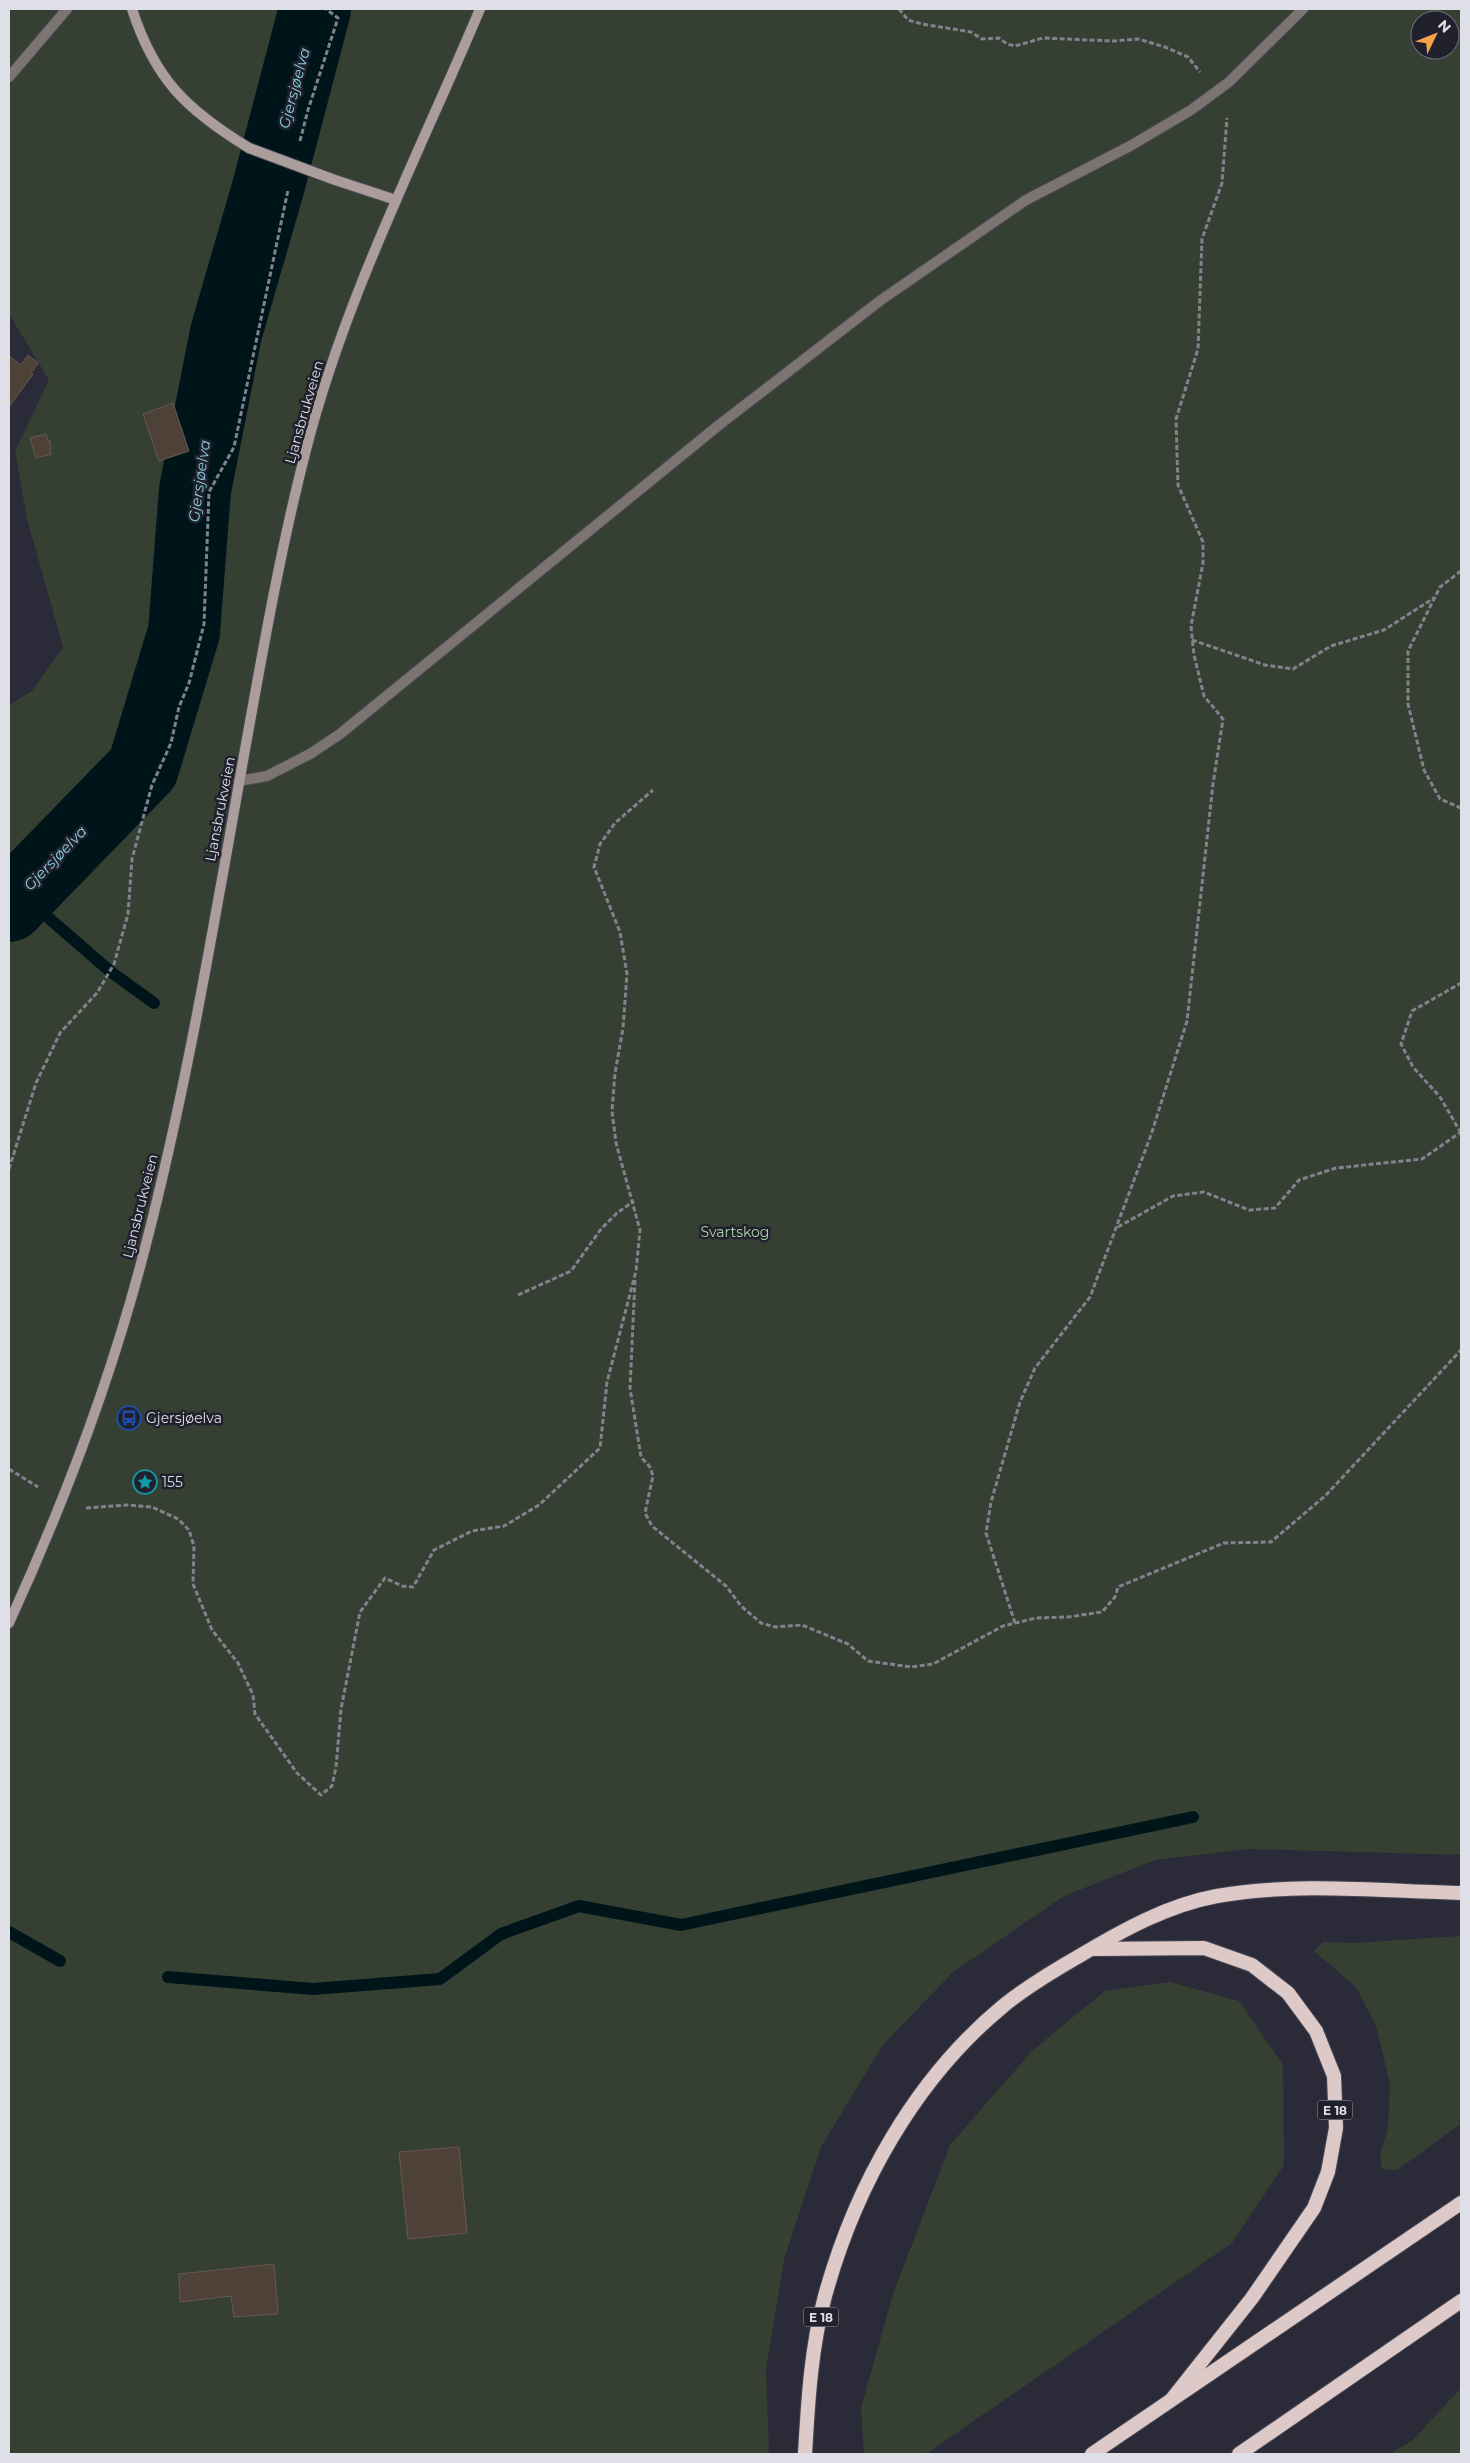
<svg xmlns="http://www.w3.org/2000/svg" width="1470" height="2463" font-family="Montserrat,sans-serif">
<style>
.green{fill:#354033;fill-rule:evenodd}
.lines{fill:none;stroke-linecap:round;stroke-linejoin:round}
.stream{stroke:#00151a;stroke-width:12}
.river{stroke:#00151a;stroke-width:72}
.building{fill:#4e4138;stroke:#685950}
.service-casing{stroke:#484754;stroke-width:12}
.minor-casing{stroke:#484754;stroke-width:12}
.secondary-casing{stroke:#484754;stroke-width:12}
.trunk-casing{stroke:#484754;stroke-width:16}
.path{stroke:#82828e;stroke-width:3;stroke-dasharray:5 2.5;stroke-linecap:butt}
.service{stroke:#7c7473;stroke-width:10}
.minor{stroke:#7c7473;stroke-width:10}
.secondary{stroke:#aa9d9b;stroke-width:10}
.trunk{stroke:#ddcac8;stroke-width:14}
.secondary-bridge-casing{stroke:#484754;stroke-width:12;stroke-linecap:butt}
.secondary-bridge{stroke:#aa9d9b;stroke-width:10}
.labels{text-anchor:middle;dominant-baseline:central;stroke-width:5;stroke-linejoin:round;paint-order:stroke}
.shield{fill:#21212d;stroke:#a6a6b0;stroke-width:1}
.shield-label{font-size:12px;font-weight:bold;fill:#dfdfe8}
.street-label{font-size:14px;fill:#dfdfe8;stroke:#21212d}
.park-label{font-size:14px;fill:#aed3a8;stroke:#21212d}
.poi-label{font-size:14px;fill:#dfdfe8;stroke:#21212d;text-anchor:start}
.water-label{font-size:15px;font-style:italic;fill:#8acddd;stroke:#21212d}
</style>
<rect width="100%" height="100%" fill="#2b2a38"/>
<!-- green -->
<g class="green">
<path d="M9 9H1461V1855L1248 1849 1155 1860 1064 1896 953 1972 882 2046 821 2147 784 2260 766 2370 769 2454H9V705L32 691 63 647 27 519 15 451 49 380 9 314ZM1420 20H1450V50H1420Z"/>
<path d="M1461 1936V2124L1397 2170 1382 2169 1380 2154 1388 2128 1390 2084 1376 2026 1356 1987 1314 1951 1323 1942 1353 1943Z"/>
<path d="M1170 1982 1239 2001 1283 2065 1284 2165 1232 2243 926 2454H864L861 2408 893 2294 950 2145 1033 2050 1105 1991Z"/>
<path d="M1461 2388V2454H1389L1412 2441Z"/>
</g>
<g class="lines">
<!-- stream -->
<g class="stream">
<path d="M21 894 111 972 154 1003"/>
<path d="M9 1932 60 1961"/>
<path d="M168 1977 313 1989 440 1979 501 1934 579 1906 681 1925 1193 1817"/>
</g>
<!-- river -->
<path class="river" d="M9 906 143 768 184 632 195 490 226 333 268 188 315 9"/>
</g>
<!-- building -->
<g class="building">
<path d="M28 355 38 363 31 373 33 374 9 407V356L21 365Z"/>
<path d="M173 403 189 451 159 461 143 414Z"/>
<path d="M46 434 48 441 50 440 51 454 36 458 30 438Z"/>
<path d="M459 2147 467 2233 408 2239 399 2152Z"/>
<path d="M274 2264 278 2314 234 2317 231 2296 180 2302 179 2274Z"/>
</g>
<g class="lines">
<!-- service casing -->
<g class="service-casing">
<path id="service" d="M239 781 267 776 310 754 340 734 719 425 881 300 1026 200 1130 146 1191 110 1229 82 1303 9"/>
</g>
<!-- minor casing -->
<g class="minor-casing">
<path id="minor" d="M9 77 67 9"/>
</g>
<!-- secondary casing -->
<g class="secondary-casing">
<g id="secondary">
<path d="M132 9C155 80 187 110 249 148"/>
<path d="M335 180 396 200"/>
<path d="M9 1623C64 1503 112 1377 145 1248 189 1079 217 905 248 733 265 638 282 543 306 450 345 297 419 154 480 9"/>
</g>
</g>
<!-- trunk casing -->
<g class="trunk-casing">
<g id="trunk">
<path d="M1093 1949 1204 1948 1252 1965 1288 1993 1316 2031 1334 2076 1336 2128 1328 2172 1314 2208 1252 2298 1172 2399"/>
<path d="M805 2454C808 2402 811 2347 825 2296 855 2187 914 2080 1002 2007 1026 1987 1053 1971 1081 1955 1123 1930 1168 1905 1217 1896 1297 1882 1381 1891 1461 1893"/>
<path d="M1092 2454 1461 2203"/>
<path d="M1239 2454 1461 2301"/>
</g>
</g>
<!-- path -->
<g class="path">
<path d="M899 9 908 20 922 24 971 32 982 39 999 38 1007 44 1015 46 1043 38 1113 41 1138 39 1165 47 1188 57 1200 72"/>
<path d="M300 141 308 110 338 18 326 9"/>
<path d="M1461 571 1440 587 1408 651V704L1424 770 1440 799 1461 808"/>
<path d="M1192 640 1265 665 1293 669 1331 646 1384 630 1434 598"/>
<path d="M1461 1133 1440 1097 1413 1067 1401 1044 1412 1011 1461 983"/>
<path d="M9 1169 36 1083 60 1033 97 993 114 964 128 914 132 859 152 785 171 743 179 707 189 683 204 624 209 492 234 447 288 190"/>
<path d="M1118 1227 1173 1196 1204 1192 1249 1210 1275 1208 1299 1180 1336 1168 1422 1159 1461 1132"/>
<path d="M635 1280 630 1388 641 1457 650 1467 653 1476 645 1513 652 1526 726 1586 741 1606 761 1623 775 1627 802 1625 848 1644 868 1661 911 1667 933 1664 1003 1626 1036 1618 1068 1617 1102 1612 1115 1597 1118 1587 1224 1543 1271 1542 1326 1495 1461 1350"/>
<path d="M518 1295 571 1271 601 1229 617 1213 634 1201"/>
<path d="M9 1469 38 1487"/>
<path d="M86 1508 127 1505 152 1507 178 1519 189 1530 194 1546 193 1584 212 1630 238 1663 253 1695 255 1714 297 1773 321 1795 332 1786 336 1767 341 1709 360 1612 385 1578 402 1586 413 1587 434 1550 472 1531 504 1526 539 1505 600 1448 607 1382 636 1271 640 1230 616 1143 612 1111 615 1073 623 1028 627 974 620 932 594 867 600 844 615 823 653 790"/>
<path d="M1015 1623 986 1533 991 1502 1020 1402 1035 1368 1090 1297 1151 1135 1187 1021 1213 784 1223 719 1204 696 1194 655 1191 626 1203 563V542L1178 485 1176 419 1198 349 1202 239 1222 183 1227 118"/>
</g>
<!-- service -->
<use href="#service" class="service"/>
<!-- minor -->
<use href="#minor" class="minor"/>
<!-- secondary -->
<use href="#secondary" class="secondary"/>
<!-- trunk -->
<use href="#trunk" class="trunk"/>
<!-- secondary-bridge casing -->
<g class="secondary-bridge-casing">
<path id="secondary-bridge" d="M249 148 335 180"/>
</g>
<!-- secondary-bridge -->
<use href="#secondary-bridge" class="secondary-bridge"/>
</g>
<!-- icons -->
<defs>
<g id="bus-ring" transform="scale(1.25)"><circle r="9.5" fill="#21212d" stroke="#1a4fb4" stroke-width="1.5"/><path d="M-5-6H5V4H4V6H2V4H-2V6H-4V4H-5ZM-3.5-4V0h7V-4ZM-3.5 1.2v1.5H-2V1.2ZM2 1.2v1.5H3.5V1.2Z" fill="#1a4fb4"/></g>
<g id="sight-ring" transform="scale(1.25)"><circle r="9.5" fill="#21212d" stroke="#0f9aa8" stroke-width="1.5"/><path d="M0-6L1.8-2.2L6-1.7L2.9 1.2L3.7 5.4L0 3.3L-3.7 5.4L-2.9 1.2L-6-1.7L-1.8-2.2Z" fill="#0f9aa8"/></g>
</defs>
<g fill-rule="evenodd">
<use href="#bus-ring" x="129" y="1418"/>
<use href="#sight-ring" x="145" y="1482"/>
</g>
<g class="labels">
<!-- shield labels -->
<g class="shield">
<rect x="1317.5" y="2100.5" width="35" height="19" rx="4"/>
<rect x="803.5" y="2307.5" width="35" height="19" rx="4"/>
</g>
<g class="shield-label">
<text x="1335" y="2110">E 18</text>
<text x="821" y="2317">E 18</text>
</g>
<!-- street labels -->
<g class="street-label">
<text transform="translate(304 412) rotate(-74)">Ljansbrukveien</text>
<text transform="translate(220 809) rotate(-79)">Ljansbrukveien</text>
<text transform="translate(140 1206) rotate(-76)">Ljansbrukveien</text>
</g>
<!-- park labels -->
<g class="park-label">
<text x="735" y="1232">Svartskog</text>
</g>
<!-- poi labels -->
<g class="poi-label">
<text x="146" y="1418">Gjersjøelva</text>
<text x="162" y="1482">155</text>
</g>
<!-- water labels -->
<g class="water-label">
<text transform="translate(294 88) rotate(-75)">Gjersjøelva</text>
<text transform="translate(199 481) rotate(-82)">Gjersjøelva</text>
<text transform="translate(55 858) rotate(-46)">Gjersjøelva</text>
</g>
</g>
<!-- border -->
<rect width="1470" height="2463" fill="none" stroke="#dfdfe8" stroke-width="20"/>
<!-- north arrow -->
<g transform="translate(1435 35) rotate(47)"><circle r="24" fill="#21212d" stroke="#6d6d78"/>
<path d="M0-4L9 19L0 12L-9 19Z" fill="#f7a149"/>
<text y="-8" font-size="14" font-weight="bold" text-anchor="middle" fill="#dfdfe8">N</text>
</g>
</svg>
